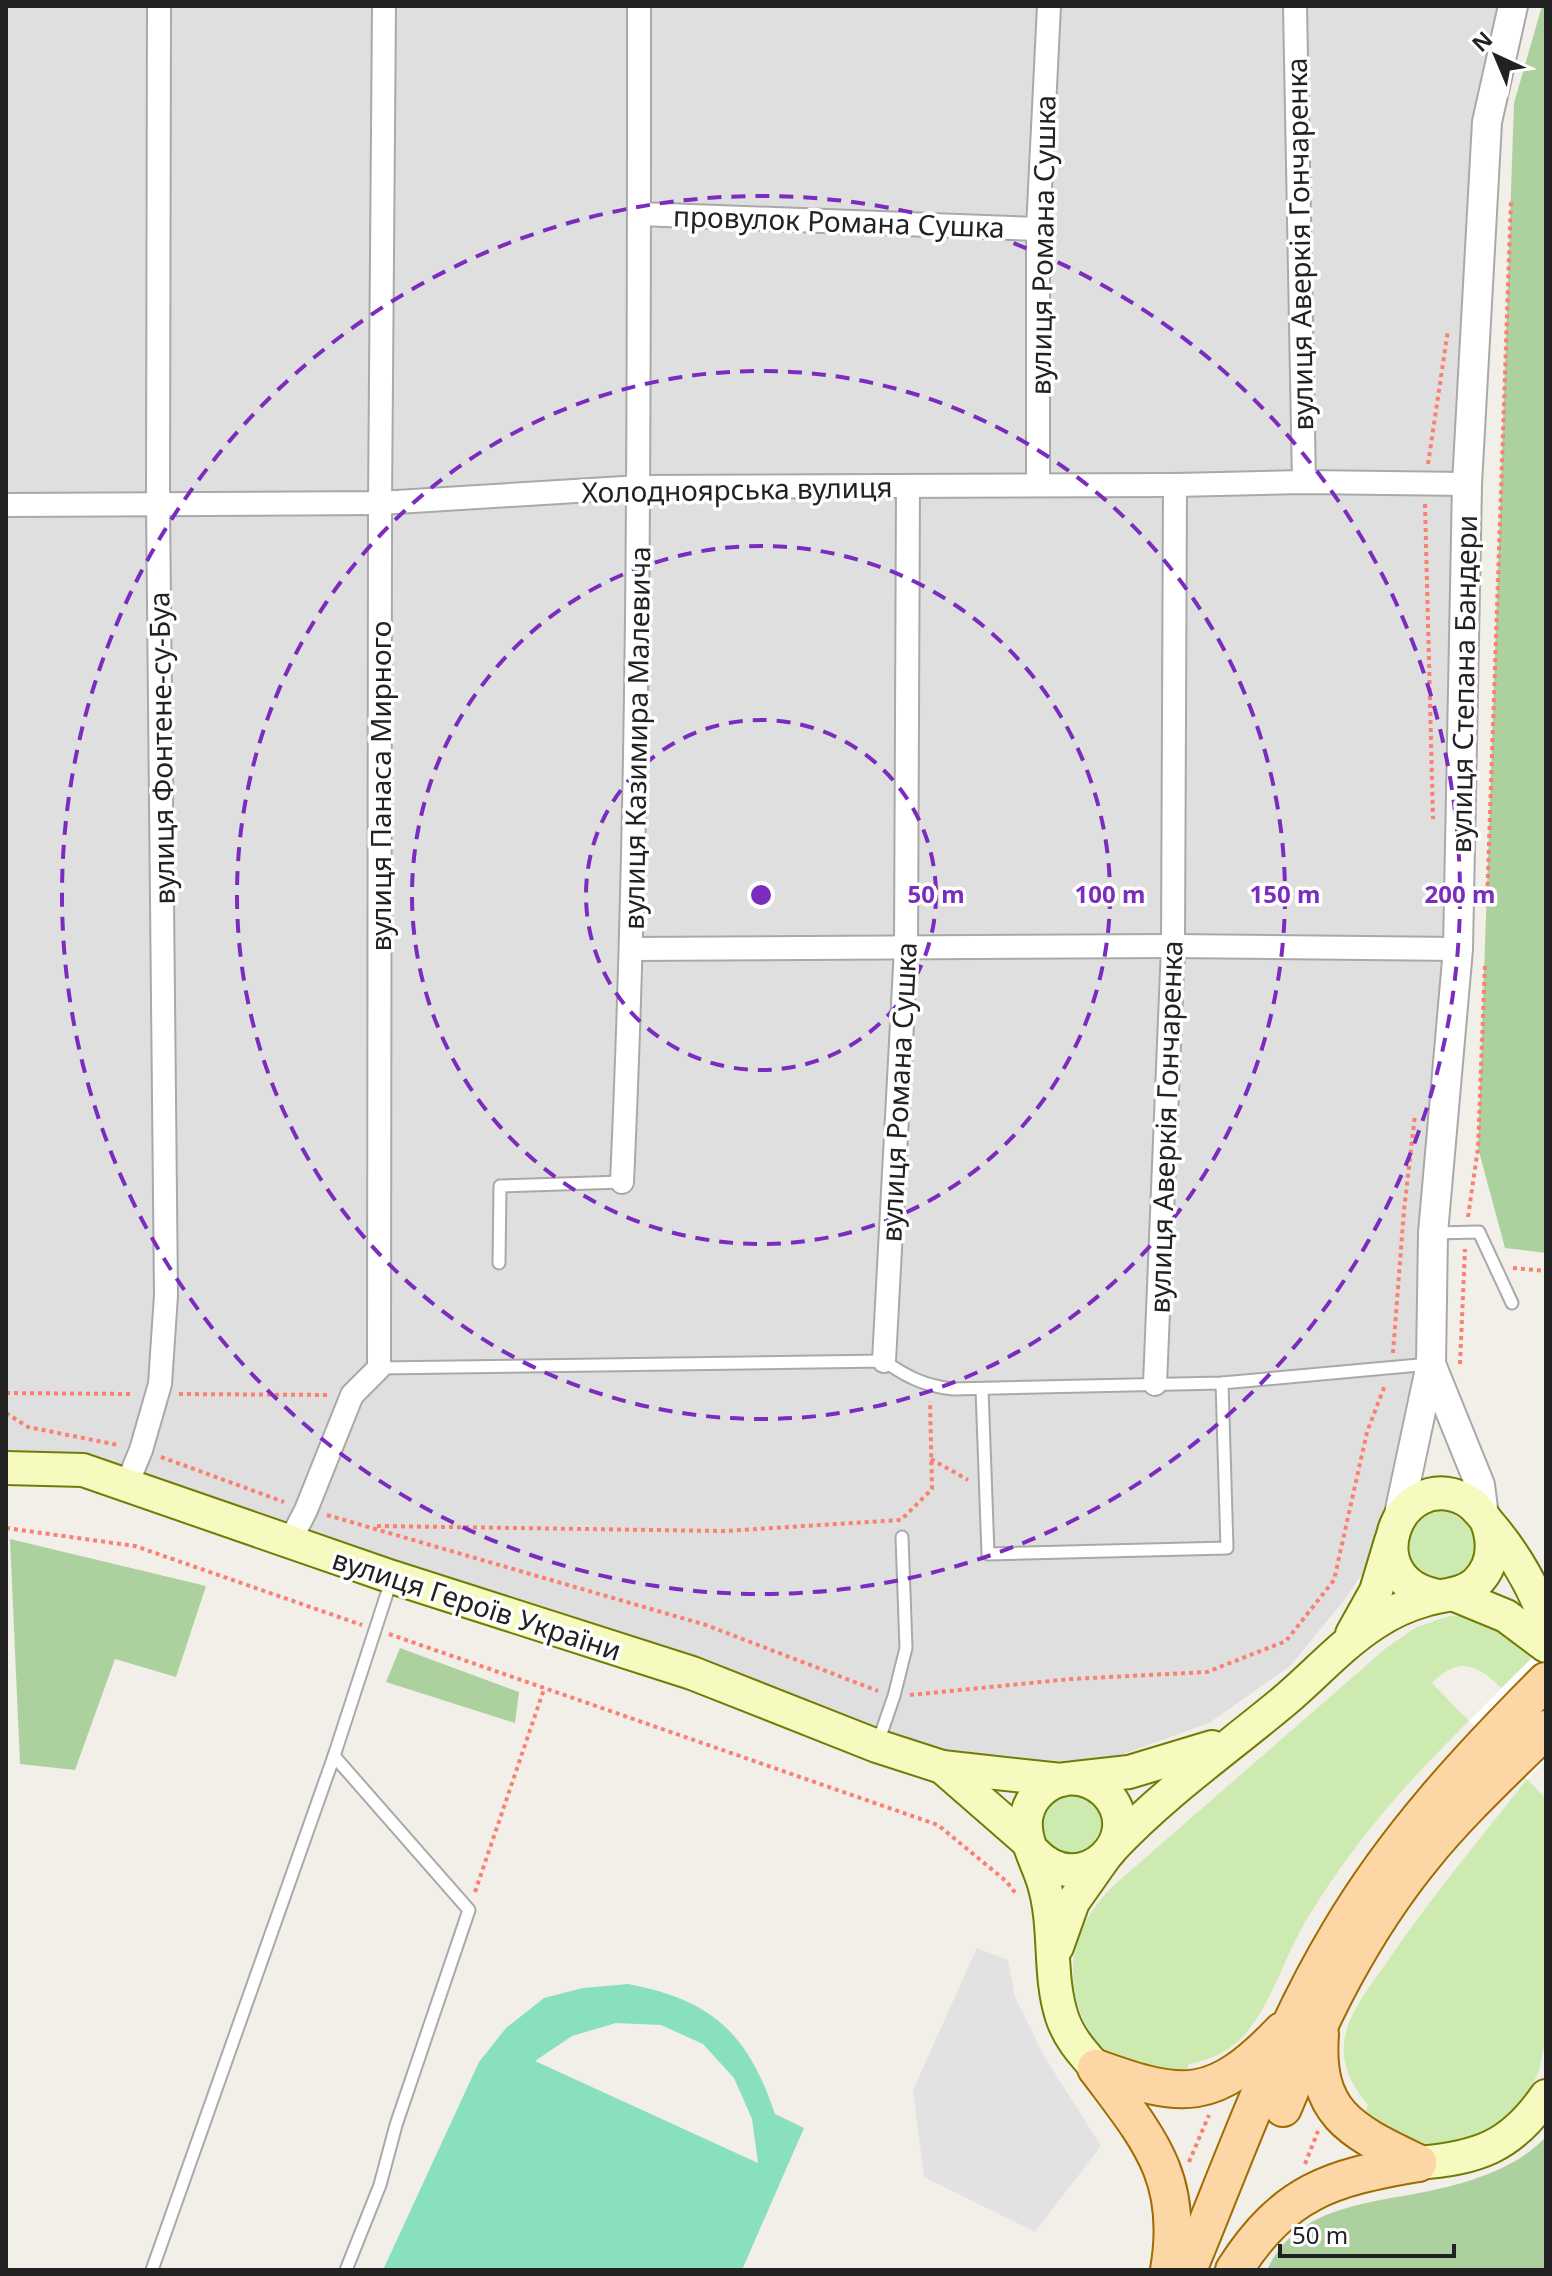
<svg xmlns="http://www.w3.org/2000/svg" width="1552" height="2276" font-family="'Noto Sans',sans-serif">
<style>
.residential{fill:#e0dfdf}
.grass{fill:#cdebb0}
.forest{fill:#add19e}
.pitch{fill:#88e0be;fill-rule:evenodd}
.parking{fill:#e2e2e2}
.pier{fill:#fff}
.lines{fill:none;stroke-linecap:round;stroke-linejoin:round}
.service-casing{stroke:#a9a9a9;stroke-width:15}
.minor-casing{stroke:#a9a9a9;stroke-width:26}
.tertiary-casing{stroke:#a9a9a9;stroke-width:32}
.secondary-casing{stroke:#707d05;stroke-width:36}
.primary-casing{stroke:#a06b00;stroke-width:40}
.path{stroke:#fa8072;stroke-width:4;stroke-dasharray:4 4;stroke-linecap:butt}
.service{stroke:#fff;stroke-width:11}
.minor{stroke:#fff;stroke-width:22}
.tertiary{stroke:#fff;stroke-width:28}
.secondary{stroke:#f7fabf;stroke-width:32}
.primary{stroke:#fcd6a4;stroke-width:36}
.ring{fill:none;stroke:#7b2cbf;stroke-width:4;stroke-dasharray:14 10}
.labels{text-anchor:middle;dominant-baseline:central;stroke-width:7;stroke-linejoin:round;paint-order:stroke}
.street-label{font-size:28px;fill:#222;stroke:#fff}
.centre{fill:#7b2cbf;stroke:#fff;stroke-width:4}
.ring-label{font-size:24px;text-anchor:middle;font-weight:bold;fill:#7b2cbf;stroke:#fff;stroke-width:7;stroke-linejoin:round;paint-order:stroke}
</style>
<rect width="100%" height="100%" fill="#f2efe9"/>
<!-- residential -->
<path class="residential" d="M6 6H1513L1487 122 1433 1233 1398 1519 1346 1598 1290 1666 1209 1723 1115 1757 1061 1780 942 1767 127 1484 6 1468Z"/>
<!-- grass -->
<g class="grass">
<path d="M1433 1511C1469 1508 1492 1550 1463 1576 1458 1579 1451 1581 1445 1584L1412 1572 1404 1538 1422 1515Z"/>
<path d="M1449 1616C1483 1613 1511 1632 1531 1659L1501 1688C1477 1664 1459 1656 1432 1683L1469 1721C1403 1786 1352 1844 1304 1924 1284 1959 1272 2001 1247 2032 1232 2050 1212 2060 1189 2064L1184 2077C1167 2073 1134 2070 1119 2061 1075 2033 1061 1970 1084 1925 1091 1910 1102 1898 1113 1886L1386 1648 1415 1628Z"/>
<path d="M1527 1779 1546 1799 1544 2046 1539 2071 1526 2098 1505 2121 1477 2138 1433 2146 1417 2145 1361 2121 1368 2105C1354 2087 1342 2069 1344 2044 1346 2014 1373 1983 1389 1959 1432 1896 1480 1839 1527 1779Z"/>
<path d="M1055 1794H1091L1107 1826 1090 1853 1067 1857 1044 1841 1039 1818Z"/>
</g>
<!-- forest -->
<g class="forest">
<path d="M1542 6H1546V1253L1505 1248 1478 1148 1514 103Z"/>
<path d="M10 1539 206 1586 176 1677 115 1659 75 1770 20 1764Z"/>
<path d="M400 1648 519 1692 515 1723 386 1682Z"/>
<path d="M1546 2137V2270H1267C1295 2209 1362 2204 1419 2193 1464 2184 1513 2171 1546 2137Z"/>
</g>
<!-- pitch -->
<path class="pitch" d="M628 1984C713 2000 748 2034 775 2114L804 2128 742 2270H383L479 2062 506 2028 544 1998 583 1988ZM616 2023 661 2025 703 2044 734 2078 752 2119 758 2163 535 2061 572 2036Z"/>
<!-- parking -->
<path class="parking" d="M977 1948 1008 1960 1015 1997 1044 2056 1101 2146 1035 2232 924 2177 913 2090Z"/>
<!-- pier -->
<path class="pier" d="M1546 1644V1760L1527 1779 1469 1721Z"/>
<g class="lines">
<!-- service casing -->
<g class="service-casing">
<g id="service">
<path d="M1434 1233 1479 1232 1512 1303"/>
<path d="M499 1263 500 1186 622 1182"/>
<path d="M379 1368 884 1361C907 1377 925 1386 953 1389L1222 1383 1430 1364"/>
<path d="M982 1389 988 1554 1227 1548 1222 1383"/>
<path d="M877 1745 894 1696 906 1648 902 1537"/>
<path d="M334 1756 469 1910 396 2125 380 2185 346 2270"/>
<path d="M152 2270 334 1756 392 1578"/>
</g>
</g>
<!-- minor casing -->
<g class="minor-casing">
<g id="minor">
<path d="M1295 6 1304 482"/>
<path d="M639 214 1038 229"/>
<path d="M1038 484V229L1049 6"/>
<path d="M6 505 380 503 640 487 1175 485 1304 482 1467 484"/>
<path d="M632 949 1173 946 1458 949"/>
<path d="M622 1182C640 790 639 398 639 6"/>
<path d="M884 1361 906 948 908 487"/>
<path d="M1155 1384 1173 946 1175 485"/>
<path d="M127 1484 141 1450 160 1384 166 1295 158 504 159 6"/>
<path d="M289 1543 306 1510 352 1395 379 1368 380 503 384 6"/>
</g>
</g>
<!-- tertiary casing -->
<g class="tertiary-casing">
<g id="tertiary">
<path d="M1431 1364 1480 1485 1484 1516"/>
<path d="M1398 1519 1431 1364 1433 1233 1458 949 1467 484 1487 122 1513 6"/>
</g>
</g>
<!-- secondary casing -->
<g class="secondary-casing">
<g id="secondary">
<path d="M6 1468 83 1470 392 1577 692 1673 877 1746 942 1767 1061 1780"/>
<path d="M1455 1595 1506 1616 1546 1646"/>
<path d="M1438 1596C1354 1581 1397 1467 1464 1499 1476 1505 1482 1515 1490 1525 1515 1554 1532 1584 1546 1620"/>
<path d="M1352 1634 1376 1591 1391 1541"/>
<path d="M942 1767 1028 1842"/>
<path d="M1075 1778 1129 1772 1212 1747"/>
<path d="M1112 1848C1164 1793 1225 1750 1283 1702 1314 1676 1341 1645 1375 1623 1390 1613 1407 1605 1425 1600 1443 1594 1461 1596 1476 1583 1494 1566 1495 1544 1487 1522"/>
<path d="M1034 1852C1081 1903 1149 1836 1105 1792 1094 1782 1079 1777 1065 1779 1047 1782 1031 1796 1027 1814 1021 1837 1038 1862 1044 1884 1057 1928 1048 1974 1062 2017 1069 2038 1082 2052 1096 2068"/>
<path d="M1057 1947 1073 1902 1104 1858"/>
<path d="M1418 2163C1478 2158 1511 2147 1546 2096"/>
</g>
</g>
<!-- primary casing -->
<g class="primary-casing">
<g id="primary">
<path d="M1320 2034C1314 2115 1352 2131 1418 2163"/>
<path d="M1096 2068C1184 2100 1214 2102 1282 2031"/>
<path d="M1096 2068C1148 2138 1185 2177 1169 2270"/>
<path d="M1283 2108C1320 2018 1361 1933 1423 1857 1460 1811 1504 1771 1546 1729"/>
<path d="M1188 2270C1235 2157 1276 2038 1339 1933 1395 1838 1468 1759 1546 1681"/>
<path d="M1234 2270C1285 2191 1330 2178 1418 2163"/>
</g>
</g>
<!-- path -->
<g class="path">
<path d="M1428 464 1448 330"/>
<path d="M1425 504 1433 819"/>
<path d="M1487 902 1511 199"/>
<path d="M1468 1217 1478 1148 1485 962"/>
<path d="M1513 1268 1546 1271"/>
<path d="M1393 1353 1404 1210 1415 1115"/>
<path d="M1460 1364 1465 1249"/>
<path d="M6 1393 134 1394"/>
<path d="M179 1394 330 1395"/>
<path d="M6 1413 28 1427 118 1445"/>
<path d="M161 1457 284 1502"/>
<path d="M931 1459 968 1480"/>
<path d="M327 1515 706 1625 878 1691"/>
<path d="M377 1526 723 1531 901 1520 932 1489 930 1401"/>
<path d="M6 1528 135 1546 362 1625"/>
<path d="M389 1634 938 1825 1006 1881 1017 1895"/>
<path d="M910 1695 1071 1679 1207 1672 1286 1641 1334 1580 1367 1432 1385 1385"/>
<path d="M475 1892 544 1689"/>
<path d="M1189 2162 1209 2115"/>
<path d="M1305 2164 1318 2131"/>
</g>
<!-- service -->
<use href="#service" class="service"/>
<!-- minor -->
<use href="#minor" class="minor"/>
<!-- tertiary -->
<use href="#tertiary" class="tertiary"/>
<!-- secondary -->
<use href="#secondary" class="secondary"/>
<!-- primary -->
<use href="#primary" class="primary"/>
</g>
<!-- distance rings -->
<g class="ring">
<circle cx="761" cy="895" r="175"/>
<circle cx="761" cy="895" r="349"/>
<circle cx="761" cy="895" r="524"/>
<circle cx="761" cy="895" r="699"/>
</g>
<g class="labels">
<!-- street labels -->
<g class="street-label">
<text transform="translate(839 221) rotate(2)">провулок Романа Сушка</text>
<text transform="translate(1299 244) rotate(-91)">вулиця Аверкія Гончаренка</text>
<text transform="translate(1042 245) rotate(-89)">вулиця Романа Сушка</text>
<text transform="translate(737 489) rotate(-1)">Холодноярська вулиця</text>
<text transform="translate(1463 684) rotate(-89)">вулиця Степана Бандери</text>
<text transform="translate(636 738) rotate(-89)">вулиця Казимира Малевича</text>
<text transform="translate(161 748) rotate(-91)">вулиця Фонтене-су-Буа</text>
<text transform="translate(380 786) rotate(-90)">вулиця Панаса Мирного</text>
<text transform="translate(898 1092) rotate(-87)">вулиця Романа Сушка</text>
<text transform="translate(1165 1127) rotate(-88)">вулиця Аверкія Гончаренка</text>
<text transform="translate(477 1604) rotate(18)">вулиця Героїв України</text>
</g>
</g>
<circle cx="761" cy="895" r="12" class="centre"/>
<g class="ring-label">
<text x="936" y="903">50 m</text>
<text x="1110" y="903">100 m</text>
<text x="1285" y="903">150 m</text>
<text x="1460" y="903">200 m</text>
</g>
<!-- border -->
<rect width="1552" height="2276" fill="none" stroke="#222222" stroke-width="16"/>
<!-- north arrow -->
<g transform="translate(1496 56) rotate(316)" stroke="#ffffff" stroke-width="6" paint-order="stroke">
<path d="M0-6L14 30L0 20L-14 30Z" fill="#222222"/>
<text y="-12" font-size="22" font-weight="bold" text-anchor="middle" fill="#222222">N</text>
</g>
<!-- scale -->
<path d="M1280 2244v12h174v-12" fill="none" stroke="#222222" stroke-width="4"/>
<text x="1292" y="2244" font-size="24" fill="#222222" stroke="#ffffff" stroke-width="6" paint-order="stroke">50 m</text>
</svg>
